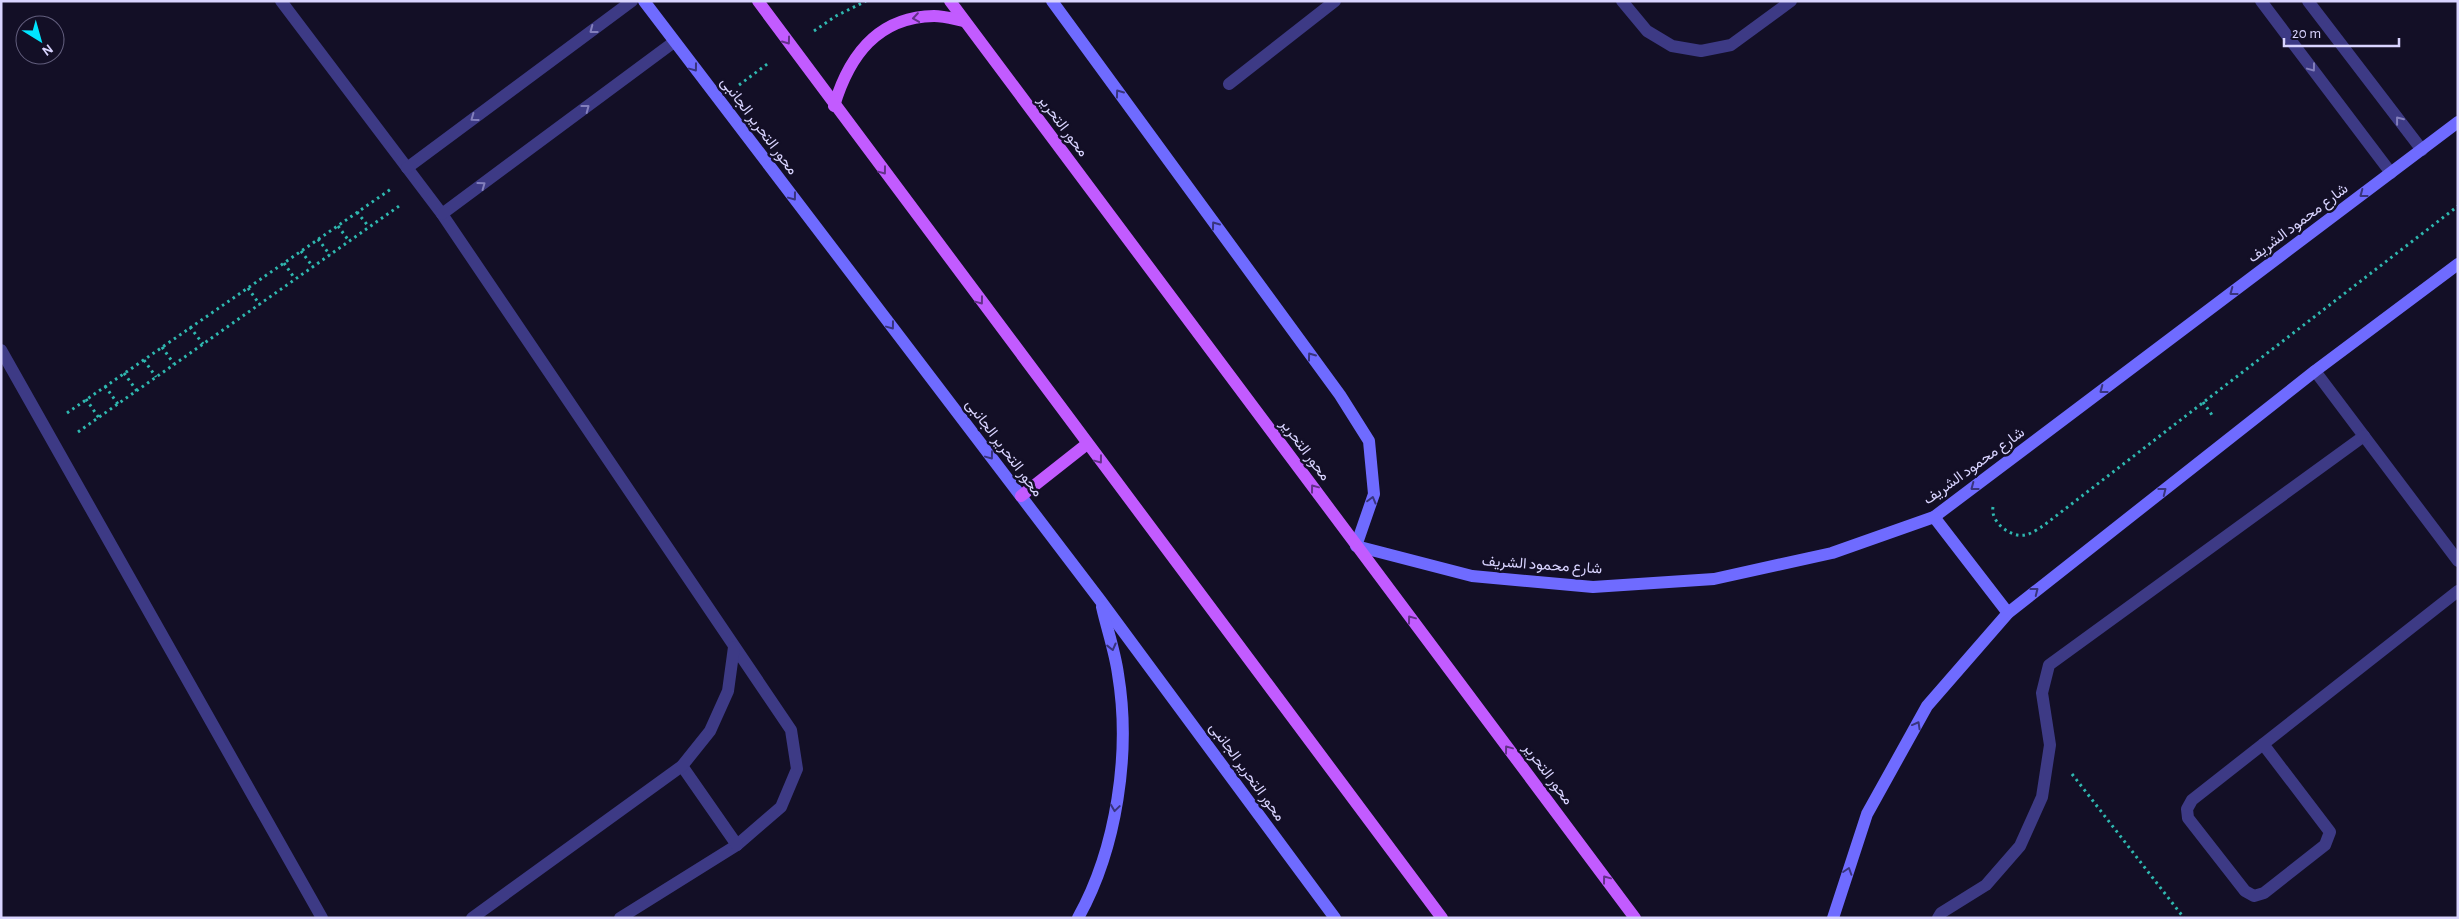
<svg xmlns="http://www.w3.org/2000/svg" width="2459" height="919" font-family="'Alegreya Sans',Vazirmatn,sans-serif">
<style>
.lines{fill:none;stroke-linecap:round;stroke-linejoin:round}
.path{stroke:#2fb8b0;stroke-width:3;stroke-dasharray:2.5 4;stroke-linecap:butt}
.street{stroke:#3d3a85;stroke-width:12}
.secondary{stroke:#6f6bff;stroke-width:12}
.primary{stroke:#c25bff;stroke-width:12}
.oneway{stroke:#623188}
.oneway2{stroke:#837fbc}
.oneway3{stroke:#38347d}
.labels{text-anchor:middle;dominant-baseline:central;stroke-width:5;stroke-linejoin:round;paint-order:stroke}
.street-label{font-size:15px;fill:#d9d4ff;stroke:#130f26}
</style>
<rect width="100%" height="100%" fill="#130f26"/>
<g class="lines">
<!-- path -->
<g class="path">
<path d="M814 31 836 16 866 1"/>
<path d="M739 85 770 62"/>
<path d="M357 212 369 227"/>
<path d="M338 226 349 241"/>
<path d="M318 239 330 255"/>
<path d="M301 251 313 267"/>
<path d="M284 263 295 279"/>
<path d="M248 288 260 305"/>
<path d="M190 327 203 344"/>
<path d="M162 347 174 364"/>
<path d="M144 360 156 377"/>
<path d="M124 373 137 391"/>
<path d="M105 386 118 404"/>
<path d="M86 399 99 418"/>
<path d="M2203 402 2214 418"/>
<path d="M67 413 391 189"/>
<path d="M78 432 402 204"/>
<path d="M1993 507C1990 522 2011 538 2025 535 2031 534 2038 529 2043 526L2458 206"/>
<path d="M2072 774 2184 918"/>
</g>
<!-- street -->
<g class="street">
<path d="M281 1 442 214 791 730 797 769 781 807 737 845 620 918"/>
<path d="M1622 1 1647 31 1672 46 1701 51 1731 45 1791 1"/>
<path d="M2261 1 2391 173"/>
<path d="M2308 1 2422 150"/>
<path d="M1229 84 1335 1"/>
<path d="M407 168 632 1"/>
<path d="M442 214 674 42"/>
<path d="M1 350 322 918"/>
<path d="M2315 371 2458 561"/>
<path d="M2263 744 2330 832 2325 845 2264 893 2254 896 2245 891 2188 818 2187 809 2192 800 2458 591"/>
<path d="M682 766 737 845"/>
<path d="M472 918 682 766 710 731 728 691 734 647"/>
<path d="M1938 918 1941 913 1986 885 2020 846 2042 797 2050 745 2042 693 2049 665 2364 436"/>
</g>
<!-- secondary -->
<g class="secondary">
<path d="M644 1 1100 600 1335 918"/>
<path d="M1052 1 1340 395 1369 441 1374 494 1356 546 1472 576 1593 587 1714 579 1832 553 1934 517 2458 122"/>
<path d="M1934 517 2008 613"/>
<path d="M1078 918C1117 848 1131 752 1118 674 1115 652 1107 629 1102 607"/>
<path d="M1833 918 1867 814 1927 706 2008 613 2315 371 2458 264"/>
</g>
<!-- primary -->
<g class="primary">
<path d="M758 1 1442 918"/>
<path d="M950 1 1635 918"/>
<path d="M834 106C849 56 877 17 934 16 944 16 954 19 964 21"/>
<path d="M1021 496 1087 444"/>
</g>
</g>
<!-- one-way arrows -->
<defs><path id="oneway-chevron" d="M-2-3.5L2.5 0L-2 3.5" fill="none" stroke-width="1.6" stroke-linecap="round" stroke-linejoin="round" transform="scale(1.25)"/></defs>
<g class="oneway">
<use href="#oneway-chevron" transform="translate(916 18) rotate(172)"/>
<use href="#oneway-chevron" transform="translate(787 41) rotate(54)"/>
<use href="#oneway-chevron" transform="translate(883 171) rotate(53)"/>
<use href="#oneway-chevron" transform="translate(980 301) rotate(53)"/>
<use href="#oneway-chevron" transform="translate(1099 460) rotate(53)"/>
<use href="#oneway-chevron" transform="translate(1314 488) rotate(-127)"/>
<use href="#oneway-chevron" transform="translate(1411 619) rotate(-127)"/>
<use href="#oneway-chevron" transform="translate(1508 749) rotate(-127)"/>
<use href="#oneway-chevron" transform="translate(1606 879) rotate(-127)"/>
</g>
<g class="oneway2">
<use href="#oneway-chevron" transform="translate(593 30) rotate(143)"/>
<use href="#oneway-chevron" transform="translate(2312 68) rotate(53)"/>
<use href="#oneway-chevron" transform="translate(586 108) rotate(-37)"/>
<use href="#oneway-chevron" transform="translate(474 118) rotate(144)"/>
<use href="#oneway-chevron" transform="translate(2399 120) rotate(-128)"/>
<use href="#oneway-chevron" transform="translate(482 185) rotate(-36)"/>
</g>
<g class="oneway3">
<use href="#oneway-chevron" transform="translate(694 68) rotate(53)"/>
<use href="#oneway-chevron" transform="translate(1119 93) rotate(-126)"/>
<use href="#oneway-chevron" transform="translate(2363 194) rotate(143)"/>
<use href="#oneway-chevron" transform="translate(793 197) rotate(53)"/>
<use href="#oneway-chevron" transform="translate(1215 225) rotate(-126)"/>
<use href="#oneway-chevron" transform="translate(2233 292) rotate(143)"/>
<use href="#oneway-chevron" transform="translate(891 326) rotate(53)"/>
<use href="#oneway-chevron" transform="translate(1311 356) rotate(-126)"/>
<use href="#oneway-chevron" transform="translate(2103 390) rotate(143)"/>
<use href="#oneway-chevron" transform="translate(990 456) rotate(53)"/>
<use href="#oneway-chevron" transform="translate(1974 487) rotate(143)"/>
<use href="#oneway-chevron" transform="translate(2163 491) rotate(-38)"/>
<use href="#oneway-chevron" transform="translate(1372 500) rotate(-75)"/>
<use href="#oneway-chevron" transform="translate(2035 591) rotate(-38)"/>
<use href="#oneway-chevron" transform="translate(1112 647) rotate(76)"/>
<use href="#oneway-chevron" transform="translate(1917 725) rotate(-61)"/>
<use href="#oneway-chevron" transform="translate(1115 808) rotate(98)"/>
<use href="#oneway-chevron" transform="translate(1848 871) rotate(-72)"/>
</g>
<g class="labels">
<!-- street labels -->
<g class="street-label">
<text transform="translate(759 126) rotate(53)">محور التحرير الجانبى</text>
<text transform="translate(1063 126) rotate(53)">محور التحرير</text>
<text transform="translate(2298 223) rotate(-37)">شارع محمود الشريف</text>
<text transform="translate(1004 448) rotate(53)">محور التحرير الجانبى</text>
<text transform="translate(1305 450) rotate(53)">محور التحرير</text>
<text transform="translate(1974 466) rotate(-36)">شارع محمود الشريف</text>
<text transform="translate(1542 565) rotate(4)">شارع محمود الشريف</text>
<text transform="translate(1247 772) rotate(54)">محور التحرير الجانبى</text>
<text transform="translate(1548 774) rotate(53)">محور التحرير</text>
</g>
</g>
<!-- border -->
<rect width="2459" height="919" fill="none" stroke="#d9d4ff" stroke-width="5"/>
<!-- north arrow -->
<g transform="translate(40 40) rotate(143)"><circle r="24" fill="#130f26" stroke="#625e7d"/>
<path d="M0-4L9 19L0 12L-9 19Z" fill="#00e5ff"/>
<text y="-8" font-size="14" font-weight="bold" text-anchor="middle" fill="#d9d4ff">N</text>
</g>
<!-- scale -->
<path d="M2284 38v8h115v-8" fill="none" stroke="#d9d4ff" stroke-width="2.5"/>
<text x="2292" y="38" font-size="15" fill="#d9d4ff" stroke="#130f26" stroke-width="4" paint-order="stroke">20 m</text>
</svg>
